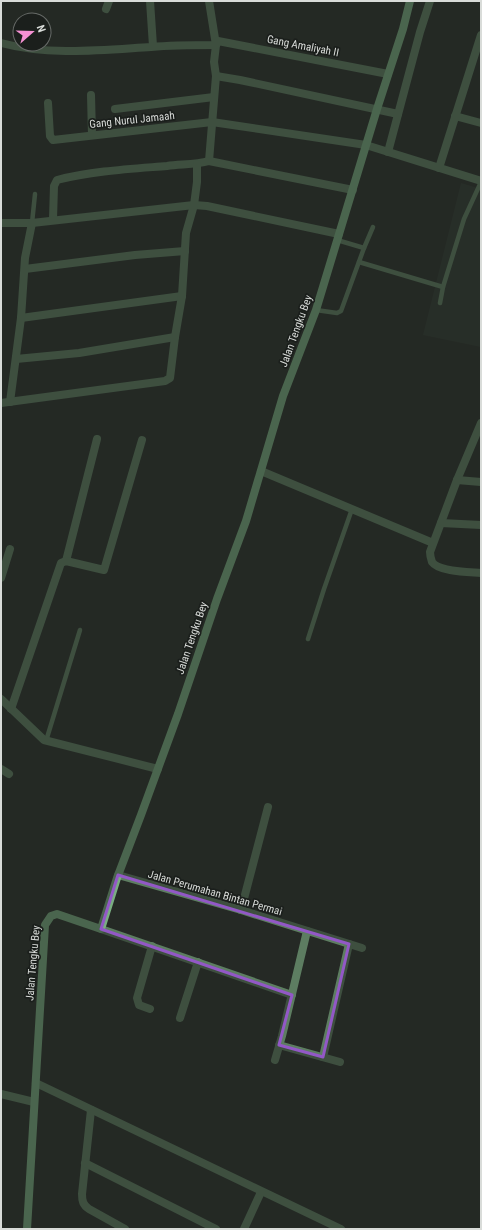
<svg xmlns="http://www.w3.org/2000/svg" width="482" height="1230" font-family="'Roboto Condensed',sans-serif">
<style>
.built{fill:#2c342d}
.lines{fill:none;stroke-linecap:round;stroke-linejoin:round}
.service{stroke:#5d7d61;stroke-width:4.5}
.minor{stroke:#5d7d61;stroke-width:8}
.secondary{stroke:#79ae80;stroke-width:8}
.marked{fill:none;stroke:#9258c6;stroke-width:3;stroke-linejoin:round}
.labels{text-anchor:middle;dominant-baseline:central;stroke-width:3.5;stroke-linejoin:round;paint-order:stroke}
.street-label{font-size:11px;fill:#d9dcd9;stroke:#1b1f1c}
</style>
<rect width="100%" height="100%" fill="#252925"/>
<!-- built -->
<path class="built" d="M461 183 481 189V347L423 335Z"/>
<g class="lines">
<!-- service -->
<g class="service">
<path d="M32 223 35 194"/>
<path d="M364 248 373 227"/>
<path d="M359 262 443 287"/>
<path d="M440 303 443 287 464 219 481 182"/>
<path d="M316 310 337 313 341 311 364 248 337 240"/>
<path d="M308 639 324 589 352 509"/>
<path d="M46 741 80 630"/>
</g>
<!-- minor -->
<g class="minor">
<path d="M150 1 153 46"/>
<path d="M209 1 216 45 214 62 216 76 209 161"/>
<path d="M106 9 109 1"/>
<path d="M1 43C49 56 102 50 151 47 173 45 194 45 216 45L218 41 388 74"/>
<path d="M216 76 240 80 398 114"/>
<path d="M91 95 92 135"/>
<path d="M48 103 50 136 53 140 212 122 366 145 481 181"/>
<path d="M115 109 214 97"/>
<path d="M455 116 481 123"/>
<path d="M388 152 420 32 430 1"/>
<path d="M439 168 481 35"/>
<path d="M53 219 54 186 57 180C92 171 130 169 167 166 181 164 195 165 209 161L353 190"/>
<path d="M1 223H32L194 205 207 206 339 234"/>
<path d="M25 269 135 255 185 251"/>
<path d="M21 318 182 296"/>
<path d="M16 359 79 353 175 337"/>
<path d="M10 402 21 318 25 258 32 223"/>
<path d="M1 403 165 381 170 378 175 337 182 296 186 233 194 205 197 182V164"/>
<path d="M481 423 457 480 430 552C430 555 431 559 432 562 439 572 469 572 481 573"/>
<path d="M261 471 433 543"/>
<path d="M457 480 481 482"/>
<path d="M441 523 481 525"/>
<path d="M66 561 97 439"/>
<path d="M1 578 10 549"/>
<path d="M1 699 44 740 158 769"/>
<path d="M11 709 61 563 66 561 104 570 142 440"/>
<path d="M1 769 9 774"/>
<path d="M118 875 241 910 362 948"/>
<path d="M241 910 268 807"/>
<path d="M101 929 292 995"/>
<path d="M150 1009 139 1005 137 998 152 946"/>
<path d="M180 1018 198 962"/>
<path d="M279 1045 340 1062"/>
<path d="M323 1057 349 944"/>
<path d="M275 1060 282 1036 307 931"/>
<path d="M36 1083 341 1229"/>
<path d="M1 1094 34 1102"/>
<path d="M91 1110 82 1194C82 1201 83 1205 89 1209L125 1229"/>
<path d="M85 1163 216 1229"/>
<path d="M244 1229 261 1192"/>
</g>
<!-- secondary -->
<path class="secondary" d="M27 1229 45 925 51 916 57 914 101 929 117 878 141 815 178 714 217 599 246 521 283 396 316 310 377 109 403 29 410 1"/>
</g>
<!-- marked area -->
<path d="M0 0H482V1230H0ZM118 875 349 944 323 1057 279 1045 292 995 101 929Z" fill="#252925" fill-opacity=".55" fill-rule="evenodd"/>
<path class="marked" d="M118 875 349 944 323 1057 279 1045 292 995 101 929Z"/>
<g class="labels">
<!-- street labels -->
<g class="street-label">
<text transform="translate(303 46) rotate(11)">Gang Amaliyah II</text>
<text transform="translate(132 120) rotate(-6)">Gang Nurul Jamaah</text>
<text transform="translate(296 331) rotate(-70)">Jalan Tengku Bey</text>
<text transform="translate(192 638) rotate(-71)">Jalan Tengku Bey</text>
<text transform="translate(215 893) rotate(16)">Jalan Perumahan Bintan Permai</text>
<text transform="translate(33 963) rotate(-85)">Jalan Tengku Bey</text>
</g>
</g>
<!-- border -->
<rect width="482" height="1230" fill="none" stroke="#d9dcd9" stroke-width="4"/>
<!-- north arrow -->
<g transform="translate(32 32) rotate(70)"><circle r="19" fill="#1b1f1c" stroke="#676b68"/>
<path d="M0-3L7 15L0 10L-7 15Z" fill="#f591d3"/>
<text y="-6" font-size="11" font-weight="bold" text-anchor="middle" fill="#d9dcd9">N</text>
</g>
</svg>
